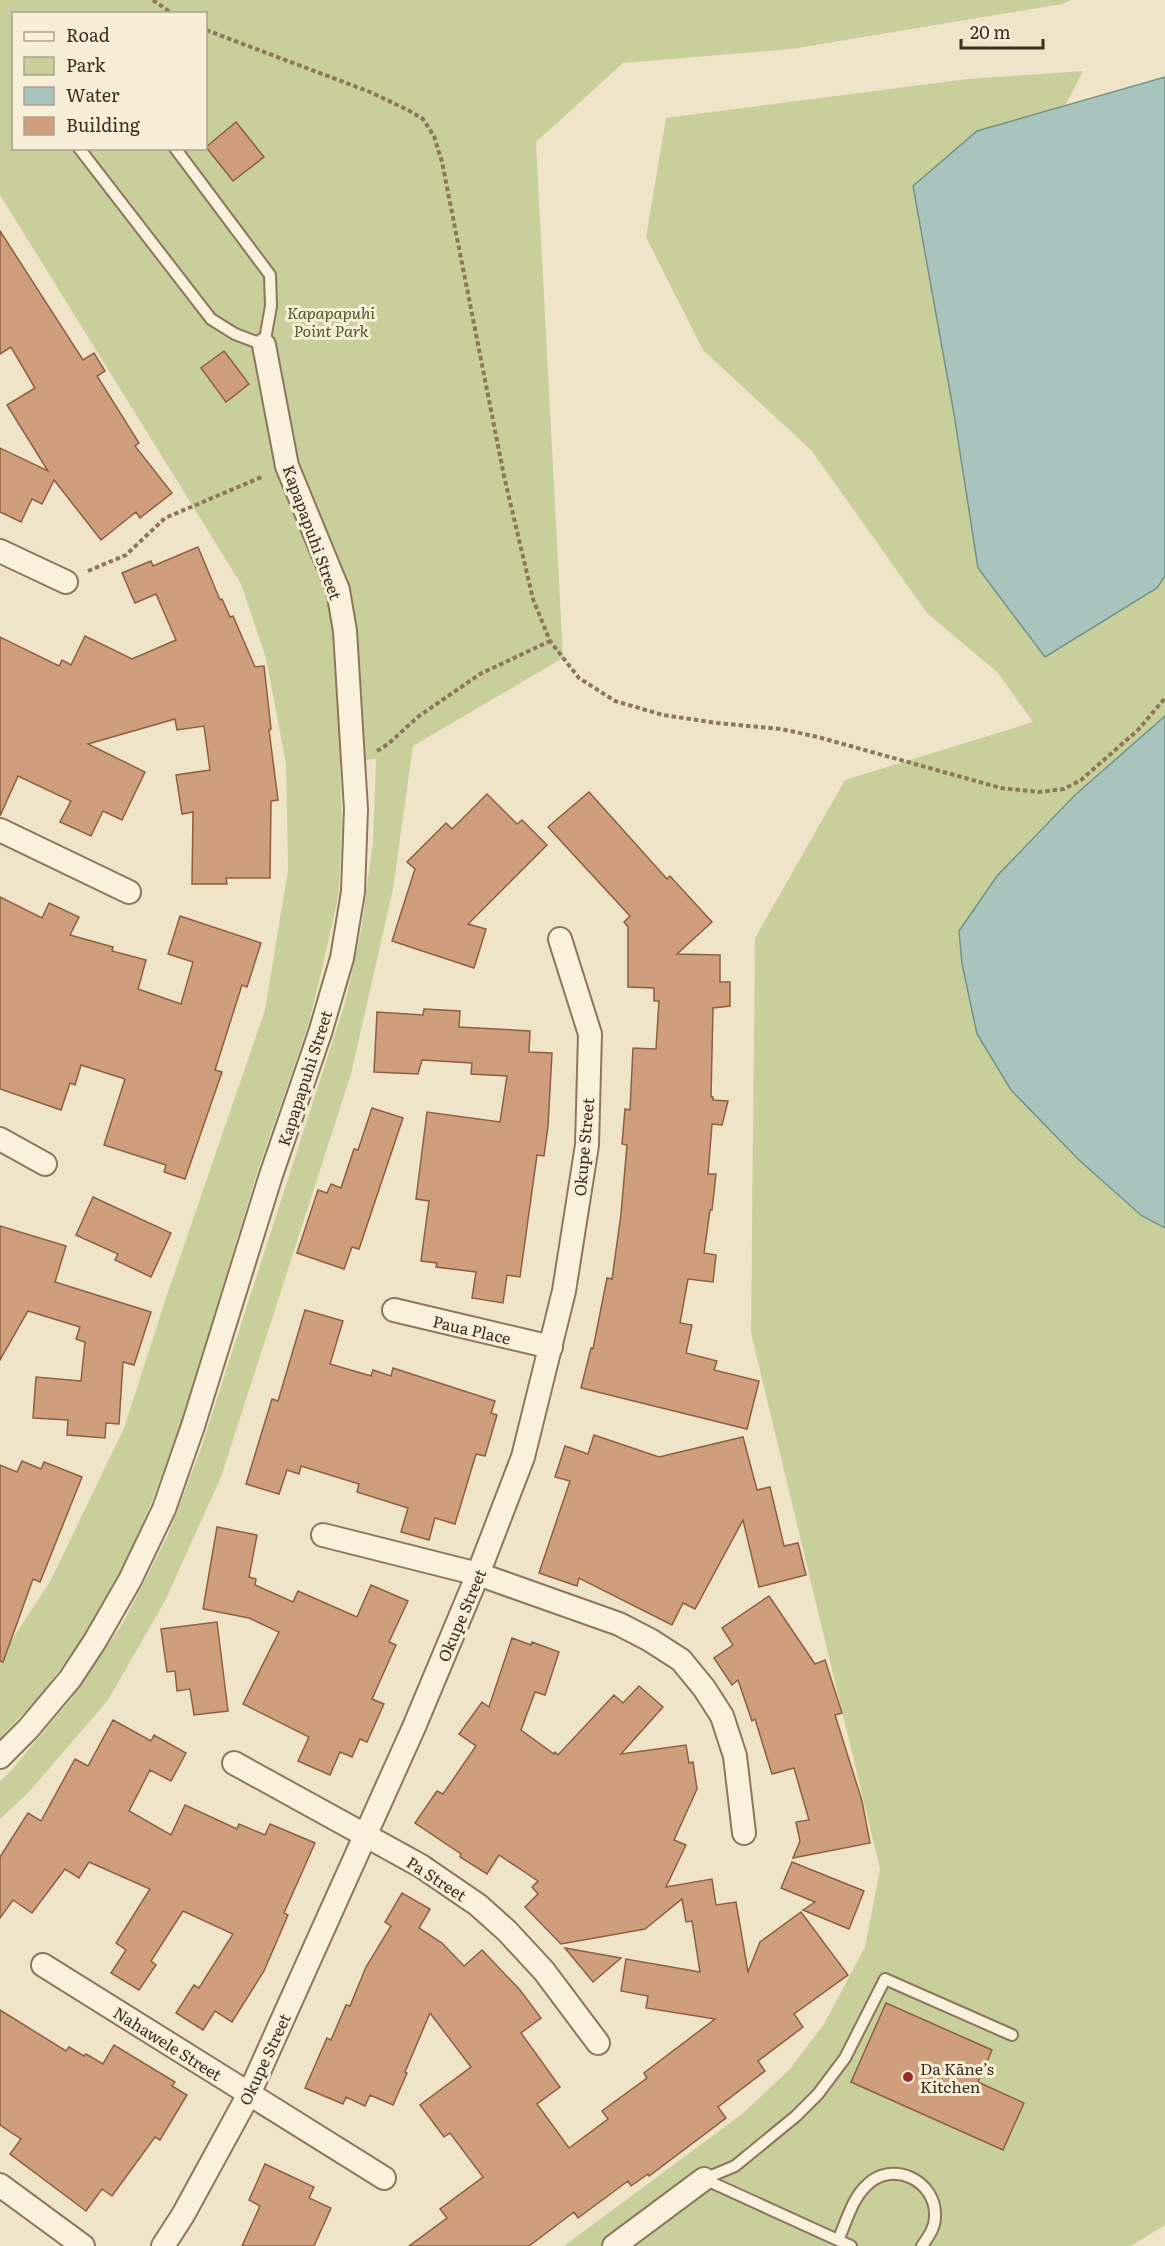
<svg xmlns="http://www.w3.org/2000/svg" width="1165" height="2246" font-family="Literata,serif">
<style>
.green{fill:#c9cf9b;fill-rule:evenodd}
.water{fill:#a9c4bc;stroke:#6f938a;stroke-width:1.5}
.building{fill:#cf9f7d;stroke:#8d5f41;stroke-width:1.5}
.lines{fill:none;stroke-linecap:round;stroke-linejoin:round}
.service-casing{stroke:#8d765c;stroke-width:14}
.minor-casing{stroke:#8d765c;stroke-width:26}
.path{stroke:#8d765c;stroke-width:4;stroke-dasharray:4.5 3;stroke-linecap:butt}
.service{stroke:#faf1dc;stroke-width:10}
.minor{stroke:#faf1dc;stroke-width:22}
.poi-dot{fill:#9e2a2b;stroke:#f7eed8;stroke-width:2}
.labels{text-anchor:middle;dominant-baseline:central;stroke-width:6;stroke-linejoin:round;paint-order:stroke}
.park-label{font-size:16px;font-style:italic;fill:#4d5a26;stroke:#f7eed8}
.street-label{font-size:16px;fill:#3d2e20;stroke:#f7eed8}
.poi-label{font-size:16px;fill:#3d2e20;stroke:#f7eed8;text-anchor:start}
</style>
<rect width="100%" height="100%" fill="#f0e4c8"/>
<!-- green -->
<g class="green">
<path d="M0 0H1071L1062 4 791 49 623 63 536 142 563 658 413 746 393 889 351 1074 221 1477 165 1601 108 1700 28 1793 0 1819V1781L10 1772 70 1700 123 1623 168 1535 200 1451 345 1003 361 931 373 842 376 759 340 761 342 819 339 893 321 974 308 1026 258 1170 181 1424 151 1504 128 1556 84 1636 41 1695 0 1738V1658L51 1580 124 1428 167 1295 265 1010 288 870 286 764 266 658 241 584 0 195ZM14 14H206V148H14Z"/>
<path d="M1083 71 1053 129 1165 551V2225L1131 2246H564L742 2114 790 2069 824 2024 865 1947 880 1869 751 1333 755 938 845 780 1033 722 998 673 927 613 811 450 703 350 646 237 666 118 968 79Z"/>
</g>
<!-- water -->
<g class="water">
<path d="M1165 77V576L1157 588 1045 657 978 568 954 414 913 186 977 131Z"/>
<path d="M1165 716V1228L1142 1216 1079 1160 1011 1090 977 1034 962 964 959 931 997 876 1074 796Z"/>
</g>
<!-- building -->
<g class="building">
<path d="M236 122 264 157 233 181 206 147Z"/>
<path d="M0 231 83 360 94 353 105 371 97 376 139 443 135 446 172 493 140 518 136 512 101 540 54 480 42 504 32 499 21 522 0 512V448L48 471 7 405 35 388 11 347 0 354Z"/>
<path d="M224 351 249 384 226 402 201 368Z"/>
<path d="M198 547 220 600 222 599 230 617 233 616 255 667 264 666 271 729 269 730 278 800 271 801 270 878H226L227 884H192L193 812 182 814 176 775 210 770 204 726 177 730 175 719 88 744 145 772 122 820 103 811 91 836 60 822 71 801 18 776 0 816V637L59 666 62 660 71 665 85 636 132 659 176 640 156 594 135 603 122 573 151 561 153 566Z"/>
<path d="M589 792 667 879 670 876 712 922 677 954 720 955V982H730V1006L713 1008 711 1097H713V1100L728 1101 722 1125 712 1124 708 1174H716L712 1210H710L704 1253 716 1255 713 1282 688 1279 680 1323 692 1325 686 1353 717 1361 714 1370 759 1381 747 1429 581 1388 591 1348 593 1349 607 1278 612 1279 621 1214 627 1145 622 1144 625 1109 630 1110 633 1048 656 1049 659 1001H654V988L628 987V927L624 922 630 916 548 827Z"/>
<path d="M487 794 517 824 522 820 547 845 468 924 486 929 474 968 392 941 415 869 407 862 446 823 452 829Z"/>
<path d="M0 897 42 918 49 903 79 917 70 935 113 947 112 951 146 960 138 989 181 1004 193 962 168 954 180 916 261 943 247 987 242 985 215 1070 222 1072 185 1179 164 1172 166 1165 104 1145 125 1079 81 1065 75 1085 70 1083 61 1110 0 1089Z"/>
<path d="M424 1009 460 1011 459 1027 530 1031 529 1052 552 1053 548 1126 544 1156 537 1155 520 1277 507 1275 503 1303 472 1298 476 1272 436 1267 437 1263 421 1261 429 1201 416 1199 427 1112 500 1122 507 1076 471 1074 472 1063 422 1060 418 1074 374 1072 377 1012 423 1015Z"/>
<path d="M372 1108 403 1118 359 1249 352 1247 344 1269 297 1253 318 1190 327 1193 331 1184 341 1188 354 1149 358 1150Z"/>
<path d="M93 1197 171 1233 151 1277 115 1260 118 1254 76 1235Z"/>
<path d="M0 1226 66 1246 55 1282 151 1312 134 1365 123 1362 119 1424 106 1423 105 1438 67 1435 68 1420 33 1418 36 1377 81 1381 85 1342 76 1339 80 1327 28 1311 0 1360Z"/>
<path d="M305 1310 343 1321 330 1364 371 1376 373 1370 391 1376 393 1368 495 1401 491 1413 497 1415 485 1456 476 1454 455 1524 435 1518 429 1540 401 1532 408 1508 357 1492 359 1484 301 1466 299 1474 287 1470 279 1494 246 1484 272 1399 278 1401Z"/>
<path d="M594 1435 659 1457 743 1437 757 1490 770 1487 784 1546 798 1543 806 1575 759 1587 743 1520 695 1609 683 1603 672 1625 579 1578 577 1586 539 1573 570 1481 555 1477 565 1446 588 1454Z"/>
<path d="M22 1461 41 1469 44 1462 82 1477 40 1582 33 1579 3 1662 0 1661V1465L17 1472Z"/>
<path d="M217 1527 257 1535 249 1577 256 1579 255 1585 293 1602 298 1591 357 1617 371 1585 408 1601 389 1642 396 1645 372 1699 384 1704 367 1742 360 1739 352 1757 340 1752 330 1775 298 1761 309 1737 243 1704 279 1632 249 1618 203 1609Z"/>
<path d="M769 1596 815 1664 825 1660 842 1713 835 1715 862 1801 870 1843 793 1858 800 1841 796 1822 809 1820 794 1768 772 1774 755 1719 752 1721 738 1680 732 1685 714 1658 733 1645 722 1628Z"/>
<path d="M217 1622 228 1711 194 1715 190 1689 177 1691 175 1671 167 1672 161 1629Z"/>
<path d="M512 1638 531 1645 532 1642 559 1652 545 1695 535 1692 521 1730 554 1754 555 1752 558 1755 614 1695 623 1703 639 1686 663 1707 621 1754 686 1745 689 1763 693 1762 697 1789 674 1840 686 1845 666 1887 712 1879 716 1905 736 1902 748 1972 760 1942 801 1912 848 1975 794 2014 803 2027 758 2061 765 2071 718 2107 726 2118 649 2176 648 2174 631 2186 628 2181 578 2218 574 2212 529 2246H409L447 2218 440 2209 483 2177 450 2133 444 2137 420 2105 471 2067 430 2013 405 2072 407 2073 393 2105 370 2095 365 2106 346 2097 343 2104 305 2088 327 2038 331 2040 346 2005 350 2006 366 1967 391 1926 385 1922 402 1893 430 1909 419 1928 442 1943 464 1966 482 1950 520 1990 541 2018 521 2033 560 2087 537 2104 569 2148 608 2119 602 2111 647 2078 644 2073 715 2019 646 2008 648 1996 621 1991 626 1959 700 1972 692 1921 686 1922 682 1899 645 1929 561 1944 525 1907 538 1894 532 1887 538 1881 499 1855 487 1874 460 1857 461 1854 415 1823 437 1791 443 1794 476 1746 459 1734 482 1702 489 1707Z"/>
<path d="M113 1720 151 1741 154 1735 186 1753 171 1781 150 1770 129 1811 171 1835 185 1805 237 1829 239 1824 265 1835 270 1824 315 1843 284 1913 288 1915 264 1971 232 2022 215 2011 203 2030 176 2013 194 1985 199 1988 233 1934 183 1911 151 1961 156 1965 139 1990 111 1973 126 1950 116 1943 150 1889 89 1862 79 1878 65 1869 32 1913 13 1900 0 1918V1857L28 1813 41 1821 75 1759 88 1766Z"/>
<path d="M792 1862 864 1891 849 1929 803 1910 815 1902 781 1888Z"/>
<path d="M565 1948 621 1958 593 1982Z"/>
<path d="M886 2003 992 2050 978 2082 1024 2103 1003 2150 851 2082Z"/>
<path d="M0 2010 66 2051 69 2047 84 2056 86 2054 103 2064 114 2045 175 2082 172 2086 187 2095 160 2140 155 2137 112 2196 102 2189 86 2211 10 2154 21 2139 0 2125Z"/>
<path d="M265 2164 314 2187 309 2198 331 2208 314 2246H242L260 2206 249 2200Z"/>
</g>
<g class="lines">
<!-- service casing -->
<g class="service-casing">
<g id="service">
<path d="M79 148 211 319 235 334 264 345 271 306 270 275 175 148"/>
<path d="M704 2179 735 2166 796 2116 818 2094 845 2058 885 1979 1012 2035"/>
<path d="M704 2179 851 2246"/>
<path d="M838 2240C846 2223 852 2199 866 2186 891 2159 937 2180 935 2217 935 2228 928 2237 922 2246"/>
</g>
</g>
<!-- minor casing -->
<g class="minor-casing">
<g id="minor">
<path d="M0 551 66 582"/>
<path d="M0 830 129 892"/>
<path d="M0 1139 45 1164"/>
<path d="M394 1310 551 1347"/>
<path d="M323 1535 478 1574 619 1624 650 1640 681 1660 704 1688 722 1716 735 1756 744 1833"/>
<path d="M0 1757 28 1729 70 1679 95 1641 130 1580 164 1509 193 1426 271 1175 320 1033 342 958 353 892 356 809 345 631 338 590 287 466 264 345"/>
<path d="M234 1763 421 1866 478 1905 507 1931 544 1971 598 2043"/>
<path d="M43 1965 384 2178"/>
<path d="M0 2185 83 2246"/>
<path d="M163 2246 183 2215 249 2094 414 1727 478 1574 523 1457 564 1291 587 1145 590 1034 560 939"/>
<path d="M614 2246 704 2179"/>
</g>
</g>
<!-- path -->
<g class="path">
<path d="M153 0 173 14"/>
<path d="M206 30 370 92 408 110 423 119 434 136 442 162 504 476 533 599 550 641 579 678 615 701 663 715 717 723 781 729 818 737 1001 788 1039 792 1064 789 1081 780 1138 730 1165 698"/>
<path d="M88 571 126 555 165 518 264 476"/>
<path d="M377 751 388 744 419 716 480 674 550 641"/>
</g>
<!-- service -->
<use href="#service" class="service"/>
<!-- minor -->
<use href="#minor" class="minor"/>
</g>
<!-- markers -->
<circle class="poi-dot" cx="908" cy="2077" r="6"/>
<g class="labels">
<!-- park labels -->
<g class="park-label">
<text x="331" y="312">Kapapapuhi<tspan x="331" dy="18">Point Park</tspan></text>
</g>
<!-- street labels -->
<g class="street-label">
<text transform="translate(313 532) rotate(70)">Kapapapuhi Street</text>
<text transform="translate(304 1078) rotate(-72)">Kapapapuhi Street</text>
<text transform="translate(583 1147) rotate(-85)">Okupe Street</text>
<text transform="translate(472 1329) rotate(13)">Paua Place</text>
<text transform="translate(461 1615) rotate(-67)">Okupe Street</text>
<text transform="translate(437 1878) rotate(33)">Pa Street</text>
<text transform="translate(168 2043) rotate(32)">Nahawele Street</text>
<text transform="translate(264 2059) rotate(-65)">Okupe Street</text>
</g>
<!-- poi labels -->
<g class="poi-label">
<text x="920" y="2068">Da Kāne’s<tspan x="920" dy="18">Kitchen</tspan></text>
</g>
</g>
<!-- legend -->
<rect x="12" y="12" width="195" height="138" fill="#f7eed8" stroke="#ada18e" stroke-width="1.5"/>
<rect x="24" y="32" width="30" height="9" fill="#faf1dc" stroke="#ada18e" stroke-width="1.5"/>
<text x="66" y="42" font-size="18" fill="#3d2e20">Road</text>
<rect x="24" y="57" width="30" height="18" fill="#c9cf9b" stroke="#ada18e" stroke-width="1.5"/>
<text x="66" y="72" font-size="18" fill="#3d2e20">Park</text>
<rect x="24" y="87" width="30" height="18" fill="#a9c4bc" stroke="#ada18e" stroke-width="1.5"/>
<text x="66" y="102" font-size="18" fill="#3d2e20">Water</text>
<rect x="24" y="117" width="30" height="18" fill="#cf9f7d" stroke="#ada18e" stroke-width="1.5"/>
<text x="66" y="132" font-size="18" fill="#3d2e20">Building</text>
<!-- scale -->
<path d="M961 39v9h82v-9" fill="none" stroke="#3d2e20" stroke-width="3"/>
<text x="970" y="39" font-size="18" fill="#3d2e20" stroke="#f7eed8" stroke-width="4.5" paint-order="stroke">20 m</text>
</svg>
